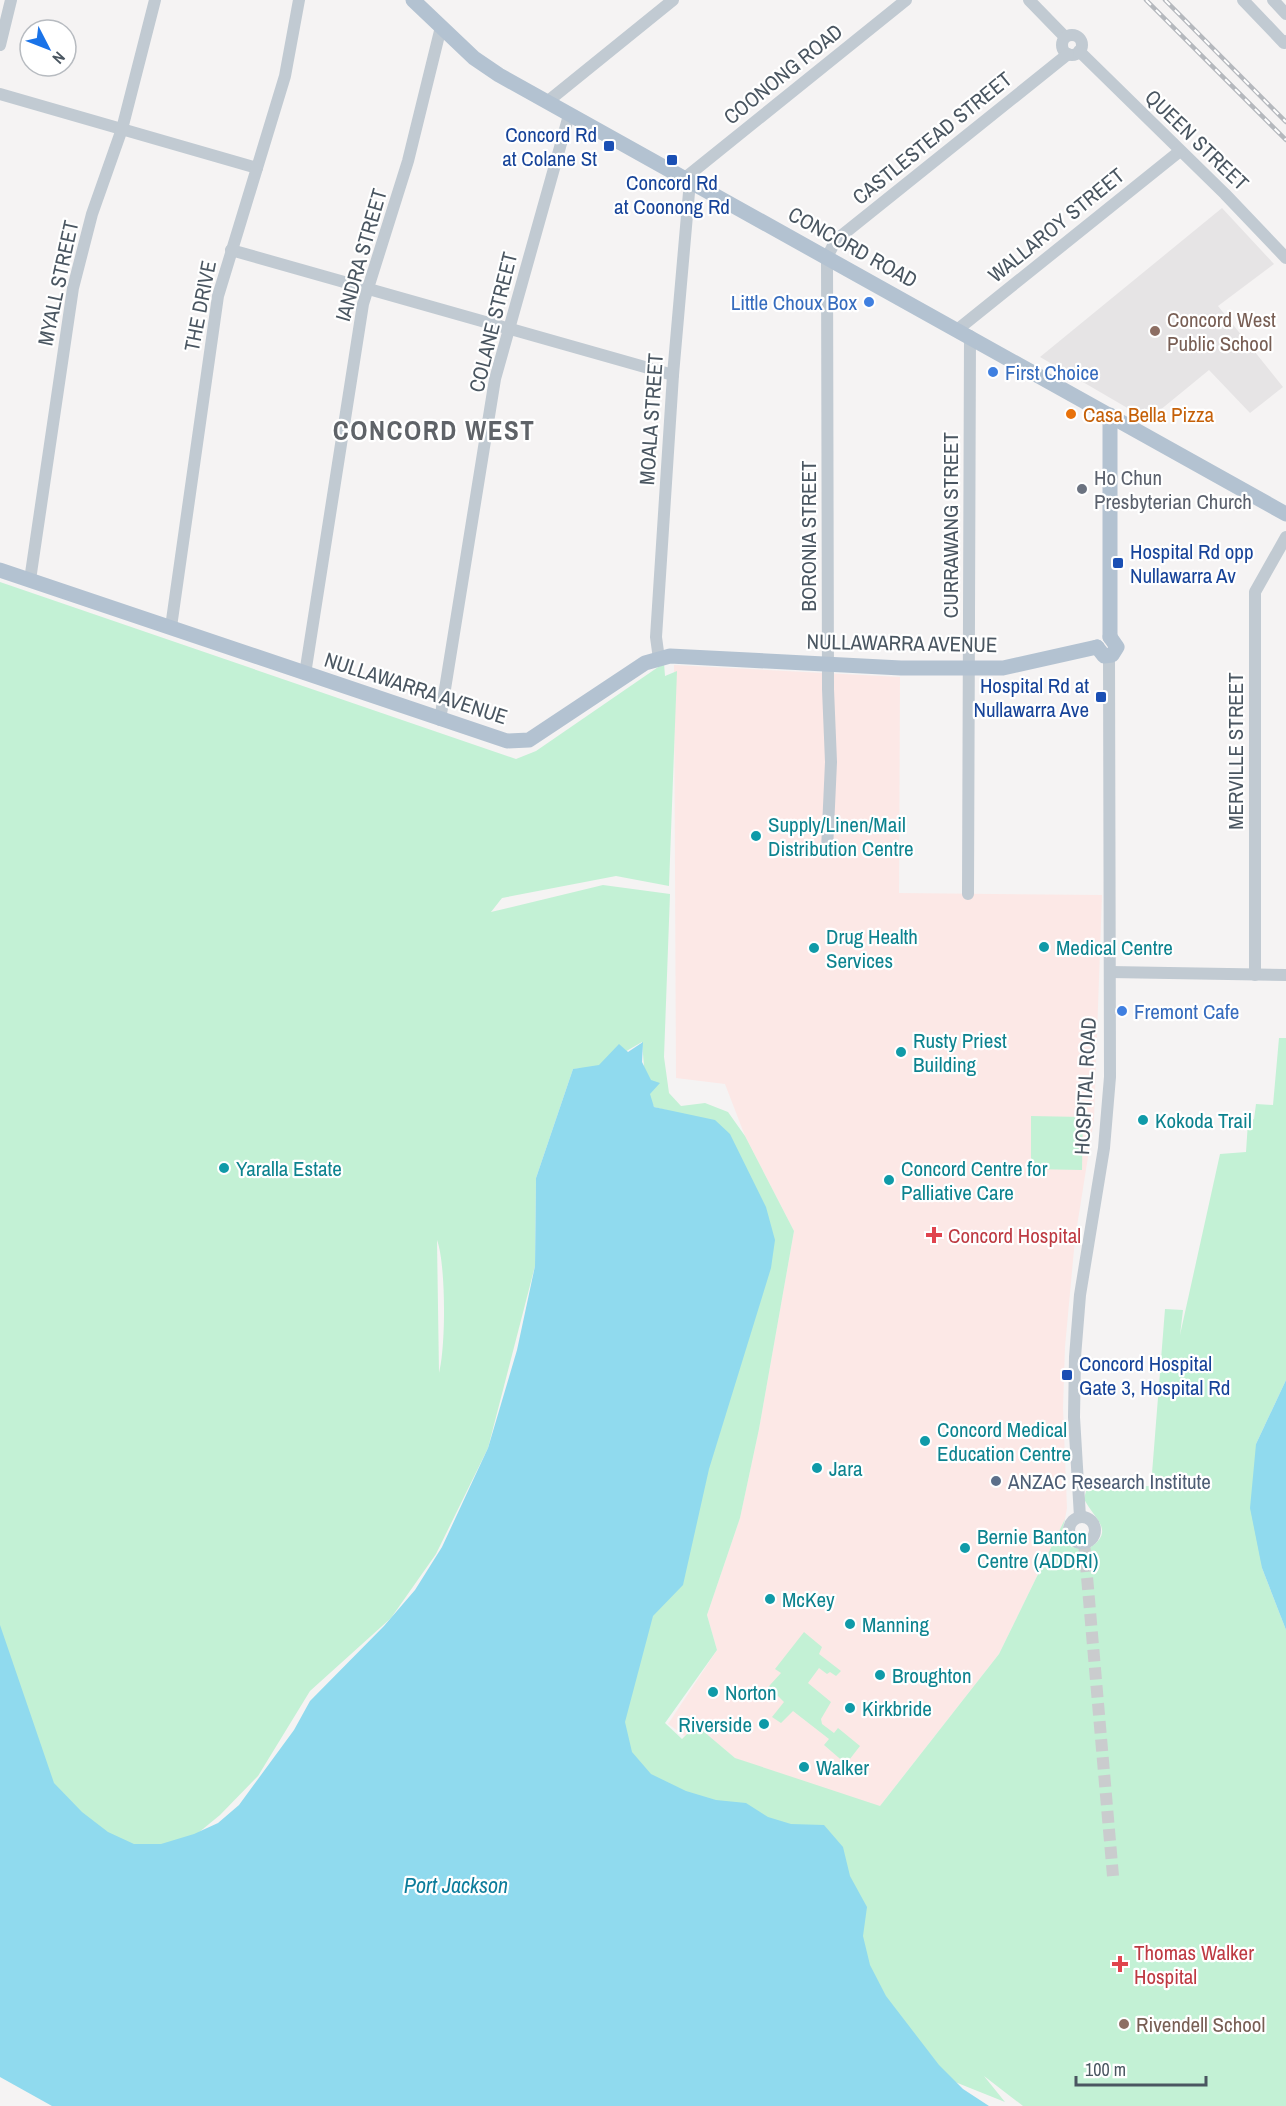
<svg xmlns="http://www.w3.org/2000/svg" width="1286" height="2106" font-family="'Archivo Narrow',sans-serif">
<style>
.education{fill:#e6e4e5}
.medical{fill:#fce8e6}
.green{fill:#c3f1d5;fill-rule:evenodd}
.water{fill:#90daee}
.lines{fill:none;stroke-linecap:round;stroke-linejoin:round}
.minor-tunnel{stroke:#caccce;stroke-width:12;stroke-dasharray:12 6;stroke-linecap:butt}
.minor{stroke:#c1cad2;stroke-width:12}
.major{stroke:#b3c2d1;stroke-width:15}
.rail-casing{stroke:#b5b8bd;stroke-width:4.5}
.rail{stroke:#fff;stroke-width:2;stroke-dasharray:7;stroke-linecap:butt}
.transit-dot{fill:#1a4fb4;stroke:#fff;stroke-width:2}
.shop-dot{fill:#3f7fe0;stroke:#fff;stroke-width:2}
.education-dot{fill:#8d6e63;stroke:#fff;stroke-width:2}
.food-dot{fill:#e8710a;stroke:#fff;stroke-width:2}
.worship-dot{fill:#6b7280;stroke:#fff;stroke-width:2}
.culture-dot{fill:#0f9aa8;stroke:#fff;stroke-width:2}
.health-dot{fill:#e0444e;stroke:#fff;stroke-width:2}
.service-dot{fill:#5c6f8a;stroke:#fff;stroke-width:2}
.labels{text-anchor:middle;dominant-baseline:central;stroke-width:4.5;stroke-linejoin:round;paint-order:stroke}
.street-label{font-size:21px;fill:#4a5661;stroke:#fff}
.transit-label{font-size:21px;fill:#164399;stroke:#fff;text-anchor:end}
.shop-label{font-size:21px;fill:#366cbe;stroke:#fff;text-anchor:start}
.education-label{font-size:21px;fill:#785e54;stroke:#fff;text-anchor:start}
.food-label{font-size:21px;fill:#c56008;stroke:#fff;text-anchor:start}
.worship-label{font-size:21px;fill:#5b616d;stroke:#fff;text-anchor:start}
.culture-label{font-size:21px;fill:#0d838f;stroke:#fff;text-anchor:start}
.health-label{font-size:21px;fill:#be3a42;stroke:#fff;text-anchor:start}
.service-label{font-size:21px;fill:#4e5e75;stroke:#fff;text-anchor:start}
.water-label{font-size:22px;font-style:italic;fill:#0c7c9b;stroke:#fff}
.district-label{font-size:27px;font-weight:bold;letter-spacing:1.5px;fill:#5f6368;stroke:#fff}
</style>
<rect width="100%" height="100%" fill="#f5f3f3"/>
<!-- education -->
<path class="education" d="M1222 208 1274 264 1218 306 1283 387 1250 413 1209 370 1148 420 1040 357Z"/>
<!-- medical -->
<path class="medical" d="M674 665 900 677 899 893 1102 895 1094 1119 1075 1239 1065 1347 1063 1408 1067 1508 1065 1519 999 1654 880 1806 837 1797 735 1758 696 1725 685 1736 668 1724 717 1650 707 1615 740 1518 759 1429 794 1231 745 1136 725 1084 676 1078Z"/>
<!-- green -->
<g class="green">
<path d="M0 582 516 759 536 751 664 663 665 676 677 671 669 886 616 876 502 898 491 912 603 885 670 894 664 1057 669 1093 681 1106 705 1103 728 1112 745 1136 794 1231 759 1429 740 1518 707 1615 717 1650 665 1723 682 1739 696 1725 735 1758 880 1806 999 1654 1065 1519 1062 1532 1071 1547 1088 1549C1117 1531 1094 1519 1084 1499L1087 1487 1151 1486 1165 1309 1183 1310 1180 1335 1220 1154 1246 1152 1248 1122 1254 1119 1256 1104 1273 1105 1279 1038H1286V1380L1256 1444 1262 1568 1286 1630V2106H1023L984 2076 1005 2102 940 2076 635 1775 617 1719 689 1116 654 1107 646 1090 642 1042 599 1067 573 1069 536 1178 535 1266 488 1448 436 1554 391 1618 310 1691 258 1776 220 1815 181 1847 135 1861 74 1839 0 1714ZM437 1240C446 1264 446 1347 439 1373Z"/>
<path d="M1031 1116 1083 1117 1082 1170 1031 1169Z"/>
<path d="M804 1632 822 1647 819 1654 841 1671 836 1676 830 1672 827 1674 819 1668 808 1683 831 1702 821 1719 822 1724 834 1733 838 1728 860 1746 846 1764 824 1745 829 1739 793 1711 781 1723 772 1717 784 1702 778 1696 774 1701 769 1698 766 1701 760 1696 781 1673 775 1669Z"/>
</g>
<!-- water -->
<g class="water">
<path d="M643 1042 642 1062 651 1080 660 1083 650 1094 654 1107 715 1120 730 1134 766 1207 775 1240 771 1268 709 1469 683 1585 653 1616 625 1722 632 1752 651 1774 686 1791 716 1800 746 1803 768 1817 791 1824 824 1825 843 1847 850 1876 867 1907 863 1936 870 1965 886 1996 939 2065 963 2089 989 2106H52L0 2077V1625L54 1783 82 1812 108 1832 134 1844H161L194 1834 218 1823 239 1805 294 1730 310 1701 384 1626 415 1590 442 1547 488 1448 517 1350 535 1266 536 1178 573 1069 599 1065 619 1044 628 1052Z"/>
<path d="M1286 1380V1630L1262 1568 1250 1508 1256 1444Z"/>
</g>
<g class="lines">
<!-- minor-tunnel -->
<path class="minor-tunnel" d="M1084 1542 1113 1876"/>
<!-- minor -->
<g class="minor">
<path d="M1029 0 1065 37"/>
<path d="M1243 0 1284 43 1286 41"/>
<path d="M1273 0 1286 14"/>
<circle cx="1072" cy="45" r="10"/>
<path d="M0 45 11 0"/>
<path d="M1079 51 1225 194 1286 258"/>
<path d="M0 94 257 168"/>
<path d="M547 102 673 0"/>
<path d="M685 178 906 0"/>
<path d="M231 250 673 375"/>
<path d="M957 330 1180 151"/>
<path d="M30 580 73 288 92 214 122 129 155 0"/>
<path d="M171 627 218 296 285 76 299 0"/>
<path d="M659 659 656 637 673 375 690 181"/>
<path d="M305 674 363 304 408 161 441 27"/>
<path d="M440 720 495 379 569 115"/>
<path d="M827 850 831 762 828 689 827 257 836 240 1068 54"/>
<path d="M968 894 970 336"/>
<path d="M1110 972 1286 975"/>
<path d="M1255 975V592L1286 537"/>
<path d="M1080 1517 1074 1417 1075 1357 1080 1295 1104 1148 1110 1077 1109 656"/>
<circle cx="1082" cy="1530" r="13"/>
</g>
<!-- major -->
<g class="major">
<path d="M413 0 474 58 499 75 1286 514"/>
<path d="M0 570 507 741 529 740 645 663 670 656 901 668H1003L1097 647"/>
<path d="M1110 637V415"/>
<path d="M1097 647 1104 656 1112 655 1117 647 1110 637"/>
</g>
<!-- rail casing -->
<g class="rail-casing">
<g id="rail">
<path d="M1146 0 1286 140"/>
<path d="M1165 0 1286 122"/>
</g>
</g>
<!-- rail -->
<use href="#rail" class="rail"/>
</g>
<!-- markers -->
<g class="transit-dot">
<rect x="603" y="140" width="12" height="12" rx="3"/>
<rect x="666" y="154" width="12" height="12" rx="3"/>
<rect x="1112" y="557" width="12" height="12" rx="3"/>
<rect x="1095" y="691" width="12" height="12" rx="3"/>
<rect x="1061" y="1369" width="12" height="12" rx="3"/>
</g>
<g class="shop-dot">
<circle cx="869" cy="302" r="6"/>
<circle cx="993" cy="372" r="6"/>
<circle cx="1122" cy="1011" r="6"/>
</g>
<g class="education-dot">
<circle cx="1155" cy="331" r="6"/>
<circle cx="1124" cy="2024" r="6"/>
</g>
<circle class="food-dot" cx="1071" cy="414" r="6"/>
<circle class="worship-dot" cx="1082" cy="489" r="6"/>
<g class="culture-dot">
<circle cx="756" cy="836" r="6"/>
<circle cx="1044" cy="947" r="6"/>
<circle cx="814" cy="948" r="6"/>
<circle cx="901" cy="1052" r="6"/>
<circle cx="1143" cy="1120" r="6"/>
<circle cx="224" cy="1168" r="6"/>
<circle cx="889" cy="1180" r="6"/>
<circle cx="925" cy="1441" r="6"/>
<circle cx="817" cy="1468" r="6"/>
<circle cx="965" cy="1548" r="6"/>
<circle cx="770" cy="1599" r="6"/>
<circle cx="850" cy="1624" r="6"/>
<circle cx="880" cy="1675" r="6"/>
<circle cx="713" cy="1692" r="6"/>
<circle cx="850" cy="1708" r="6"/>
<circle cx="764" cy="1724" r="6"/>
<circle cx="804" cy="1767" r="6"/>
</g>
<g class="health-dot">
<path d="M931 1226h6v6h6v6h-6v6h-6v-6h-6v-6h6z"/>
<path d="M1117 1955h6v6h6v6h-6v6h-6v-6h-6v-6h6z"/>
</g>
<circle class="service-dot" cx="996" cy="1481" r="6"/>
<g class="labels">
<!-- street labels -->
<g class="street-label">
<text transform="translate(783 74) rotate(-39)">COONONG ROAD</text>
<text transform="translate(932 138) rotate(-39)">CASTLESTEAD STREET</text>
<text transform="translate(1197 140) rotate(44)">QUEEN STREET</text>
<text transform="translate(1056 225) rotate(-39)">WALLAROY STREET</text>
<text transform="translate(853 247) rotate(29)">CONCORD ROAD</text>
<text transform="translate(361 255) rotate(-74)">IANDRA STREET</text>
<text transform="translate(58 283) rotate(-78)">MYALL STREET</text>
<text transform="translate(200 306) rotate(-79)">THE DRIVE</text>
<text transform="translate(493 322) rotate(-76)">COLANE STREET</text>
<text transform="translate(651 419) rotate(-86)">MOALA STREET</text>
<text transform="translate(950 525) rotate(-90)">CURRAWANG STREET</text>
<text transform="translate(808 536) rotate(-90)">BORONIA STREET</text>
<text transform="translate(902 643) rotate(1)">NULLAWARRA AVENUE</text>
<text transform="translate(416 688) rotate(18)">NULLAWARRA AVENUE</text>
<text transform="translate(1235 751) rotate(-90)">MERVILLE STREET</text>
<text transform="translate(1085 1086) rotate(-87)">HOSPITAL ROAD</text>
</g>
<!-- transit labels -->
<g class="transit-label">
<text x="597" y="134">Concord Rd<tspan x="597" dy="24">at Colane St</tspan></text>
<text x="672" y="182" text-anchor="middle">Concord Rd<tspan x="672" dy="24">at Coonong Rd</tspan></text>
<text x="1130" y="551" text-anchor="start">Hospital Rd opp<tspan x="1130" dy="24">Nullawarra Av</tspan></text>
<text x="1089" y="685">Hospital Rd at<tspan x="1089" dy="24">Nullawarra Ave</tspan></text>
<text x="1079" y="1363" text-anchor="start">Concord Hospital<tspan x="1079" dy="24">Gate 3, Hospital Rd</tspan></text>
</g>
<!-- shop labels -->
<g class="shop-label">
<text x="857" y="302" text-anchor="end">Little Choux Box</text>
<text x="1005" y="372">First Choice</text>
<text x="1134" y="1011">Fremont Cafe</text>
</g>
<!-- education labels -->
<g class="education-label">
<text x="1167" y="319">Concord West<tspan x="1167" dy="24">Public School</tspan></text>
<text x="1136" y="2024">Rivendell School</text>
</g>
<!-- food labels -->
<g class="food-label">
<text x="1083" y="414">Casa Bella Pizza</text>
</g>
<!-- worship labels -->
<g class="worship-label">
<text x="1094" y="477">Ho Chun<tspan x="1094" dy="24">Presbyterian Church</tspan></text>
</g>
<!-- culture labels -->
<g class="culture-label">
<text x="768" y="824">Supply/Linen/Mail<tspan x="768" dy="24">Distribution Centre</tspan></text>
<text x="826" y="936">Drug Health<tspan x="826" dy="24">Services</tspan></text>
<text x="1056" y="947">Medical Centre</text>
<text x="913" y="1040">Rusty Priest<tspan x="913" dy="24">Building</tspan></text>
<text x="1155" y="1120">Kokoda Trail</text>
<text x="236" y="1168">Yaralla Estate</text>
<text x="901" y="1168">Concord Centre for<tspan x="901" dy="24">Palliative Care</tspan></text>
<text x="937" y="1429">Concord Medical<tspan x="937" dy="24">Education Centre</tspan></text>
<text x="829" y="1468">Jara</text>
<text x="977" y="1536">Bernie Banton<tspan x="977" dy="24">Centre (ADDRI)</tspan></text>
<text x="782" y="1599">McKey</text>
<text x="862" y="1624">Manning</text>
<text x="892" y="1675">Broughton</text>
<text x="725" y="1692">Norton</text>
<text x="862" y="1708">Kirkbride</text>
<text x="752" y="1724" text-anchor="end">Riverside</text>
<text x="816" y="1767">Walker</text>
</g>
<!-- health labels -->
<g class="health-label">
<text x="948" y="1235">Concord Hospital</text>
<text x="1134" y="1952">Thomas Walker<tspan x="1134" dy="24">Hospital</tspan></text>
</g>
<!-- service labels -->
<g class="service-label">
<text x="1008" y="1481">ANZAC Research Institute</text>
</g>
<!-- water labels -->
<g class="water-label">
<text x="456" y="1885">Port Jackson</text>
</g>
<!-- district labels -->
<g class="district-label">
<text x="434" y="430">CONCORD WEST</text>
</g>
</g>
<!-- north arrow -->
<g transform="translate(48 48) rotate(132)"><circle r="28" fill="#ffffff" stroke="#b7bbc0" stroke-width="1.5"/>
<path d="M0-4.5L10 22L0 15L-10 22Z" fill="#1a73e8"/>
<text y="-9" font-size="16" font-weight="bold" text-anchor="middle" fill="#4a5661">N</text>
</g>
<!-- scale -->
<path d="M1076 2076v9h130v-9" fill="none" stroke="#4a5661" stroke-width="3"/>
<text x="1085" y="2076" font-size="18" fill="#4a5661" stroke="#ffffff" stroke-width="4.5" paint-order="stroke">100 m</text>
</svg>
